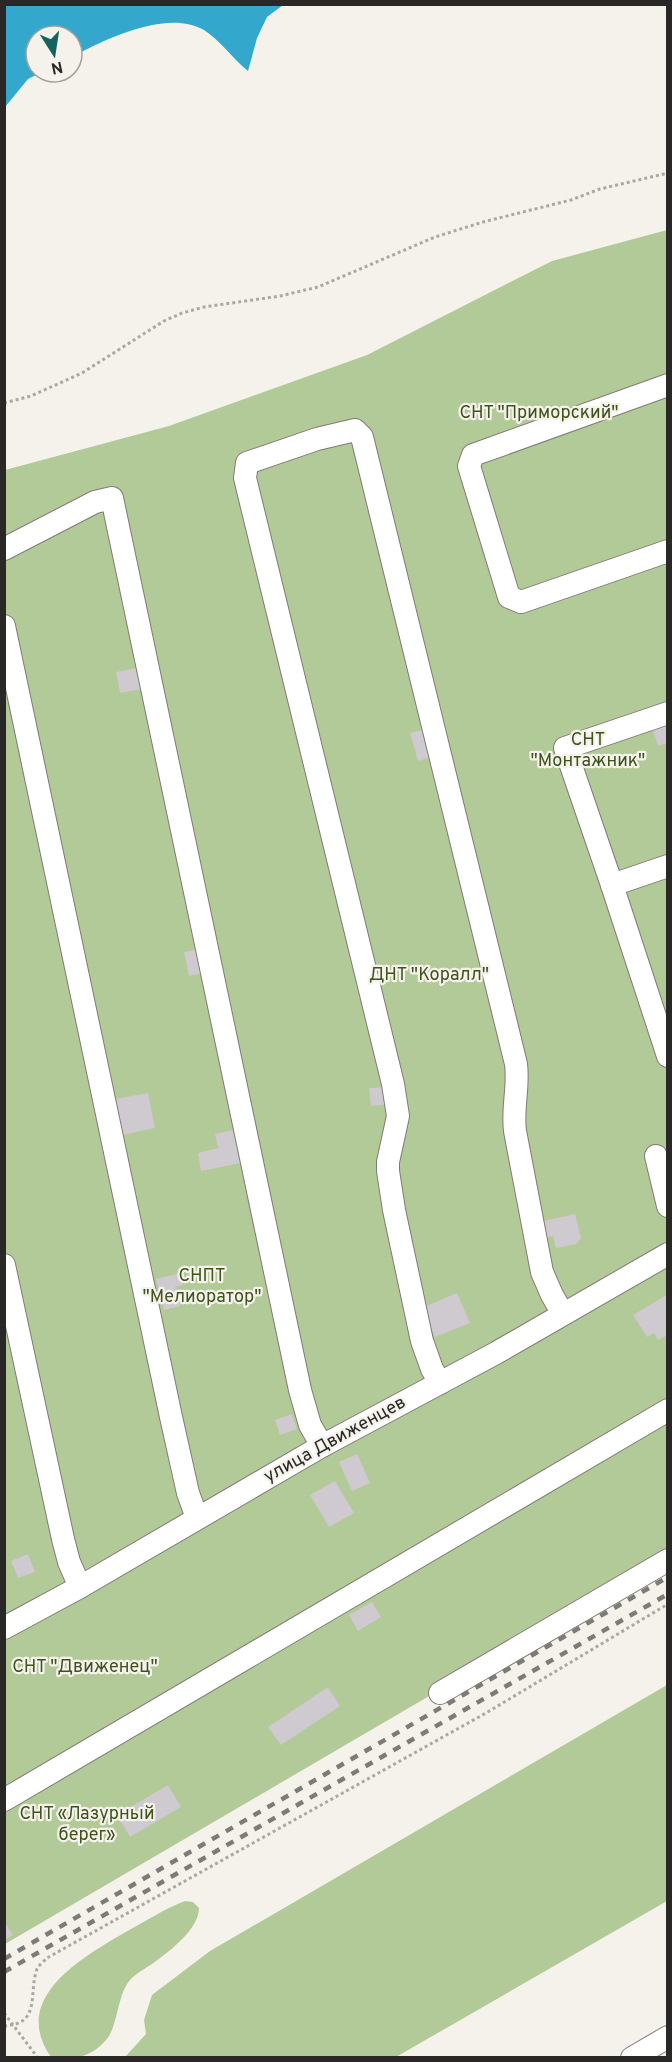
<svg xmlns="http://www.w3.org/2000/svg" width="672" height="2062" font-family="Overpass,sans-serif">
<style>
.green{fill:#b2c998}
.water{fill:#33a8cc}
.building{fill:#cecacf}
.lines{fill:none;stroke-linecap:round;stroke-linejoin:round}
.minor-casing{stroke:#7e7c77;stroke-width:24}
.path{stroke:#aaa8a4;stroke-width:3;stroke-dasharray:3 3;stroke-linecap:butt}
.minor{stroke:#fff;stroke-width:22}
.rail{stroke:#7d7b77;stroke-width:4.5;stroke-dasharray:8 8;stroke-linecap:butt}
.labels{text-anchor:middle;dominant-baseline:central;stroke-width:4.5;stroke-linejoin:round;paint-order:stroke}
.park-label{font-size:18px;fill:#3d531b;stroke:#f5f2ec}
.street-label{font-size:18px;fill:#292826;stroke:#f5f2ec}
</style>
<rect width="100%" height="100%" fill="#f5f2ec"/>
<!-- green -->
<g class="green">
<path d="M667 230V1557L5 1944V470L169 426 367 355 552 261Z"/>
<path d="M667 1685V1901L396 2057H125L146 2034 144 2020 152 1995 210 1951Z"/>
<path d="M185 1901 193 1902 199 1908C199 1927 175 1947 160 1958 151 1966 138 1971 130 1980 117 1995 118 2027 106 2040 88 2060 75 2058 51 2057 10 1999 81 1958 124 1933 144 1922 164 1909 185 1901Z"/>
</g>
<!-- water -->
<path class="water" d="M5 4H283V5L267 17 257 38 248 71C233 59 220 40 204 30 167 9 106 39 72 57V36H36V72H42L28 79 5 107Z"/>
<!-- building -->
<g class="building">
<path d="M143 667 147 688 120 693 116 672Z"/>
<path d="M668 721V743L658 746 652 727Z"/>
<path d="M429 728 436 756 418 761 410 733Z"/>
<path d="M203 948 208 972 189 976 184 952Z"/>
<path d="M387 1087 389 1104 371 1106 369 1088Z"/>
<path d="M148 1093 155 1128 123 1135 115 1099Z"/>
<path d="M239 1129 246 1162 201 1171 198 1153 218 1148 215 1134Z"/>
<path d="M575 1214 581 1238 576 1244 556 1248 553 1236 543 1238 539 1222Z"/>
<path d="M180 1273 183 1285 175 1287 180 1306 164 1310 156 1279Z"/>
<path d="M457 1293 470 1323 435 1337 422 1308Z"/>
<path d="M668 1294V1335L658 1340 654 1333 647 1337 633 1315Z"/>
<path d="M292 1414 297 1429 280 1435 275 1420Z"/>
<path d="M357 1454 370 1483 352 1491 339 1462Z"/>
<path d="M335 1481 354 1513 329 1527 310 1495Z"/>
<path d="M28 1554 35 1572 18 1578 11 1561Z"/>
<path d="M372 1602 381 1617 358 1631 349 1615Z"/>
<path d="M328 1687 340 1706 281 1745 268 1727Z"/>
<path d="M168 1785 181 1807 130 1837 117 1815Z"/>
<path d="M4 1921 13 1935 4 1940Z"/>
</g>
<g class="lines">
<!-- minor casing -->
<g class="minor-casing">
<g id="minor">
<path d="M668 385 473 455 469 466 509 597 521 602 668 551"/>
<path d="M4 549 95 502 112 498 300 1390 310 1425 322 1446"/>
<path d="M4 626 171 1417 188 1493 197 1518"/>
<path d="M668 713 565 748 612 885 668 1056"/>
<path d="M612 885 668 866"/>
<path d="M656 1156 668 1206"/>
<path d="M4 1265 63 1539 69 1562 80 1587"/>
<path d="M440 1383 432 1369 422 1341 394 1210 388 1171V1162L398 1116 393 1084 245 478 247 463 317 439 355 430 362 437 516 1064C519 1087 512 1108 515 1131L542 1272 552 1295 563 1314"/>
<path d="M4 1628 80 1587 322 1446 496 1353 668 1254"/>
<path d="M440 1693 668 1560"/>
<path d="M4 1800 668 1410"/>
<path d="M632 2058 668 2037"/>
</g>
</g>
<!-- path -->
<g class="path">
<path d="M4 403 31 396 82 373 164 321 182 313 204 307 280 296 318 287 435 237 483 222 571 200 600 189 668 173"/>
<path d="M4 2013 38 2058"/>
<path d="M4 2026C42 2024 28 1993 37 1969 39 1965 44 1961 47 1958L486 1713 668 1604"/>
</g>
<!-- minor -->
<use href="#minor" class="minor"/>
<!-- rail -->
<g class="rail">
<path d="M4 1959 668 1577"/>
<path d="M4 1972 668 1594"/>
</g>
</g>
<g class="labels">
<!-- park labels -->
<g class="park-label">
<text x="539" y="413">СНТ "Приморский"</text>
<text x="588" y="740">СНТ<tspan x="588" dy="21">"Монтажник"</tspan></text>
<text x="429" y="975">ДНТ "Коралл"</text>
<text x="202" y="1276">СНПТ<tspan x="202" dy="21">"Мелиоратор"</tspan></text>
<text x="85" y="1667">СНТ "Движенец"</text>
<text x="87" y="1814">СНТ «Лазурный<tspan x="87" dy="21">берег»</tspan></text>
</g>
<!-- street labels -->
<g class="street-label">
<text transform="translate(335 1440) rotate(-29)">улица Движенцев</text>
</g>
</g>
<!-- border -->
<rect width="672" height="2062" fill="none" stroke="#292826" stroke-width="12"/>
<!-- north arrow -->
<g transform="translate(54 54) rotate(168)"><circle r="28" fill="#f5f2ec" stroke="#a3a19d" stroke-width="1.5"/>
<path d="M0-4.5L10 22L0 15L-10 22Z" fill="#15635f"/>
<text y="-9" font-size="16" font-weight="bold" text-anchor="middle" fill="#292826">N</text>
</g>
</svg>
